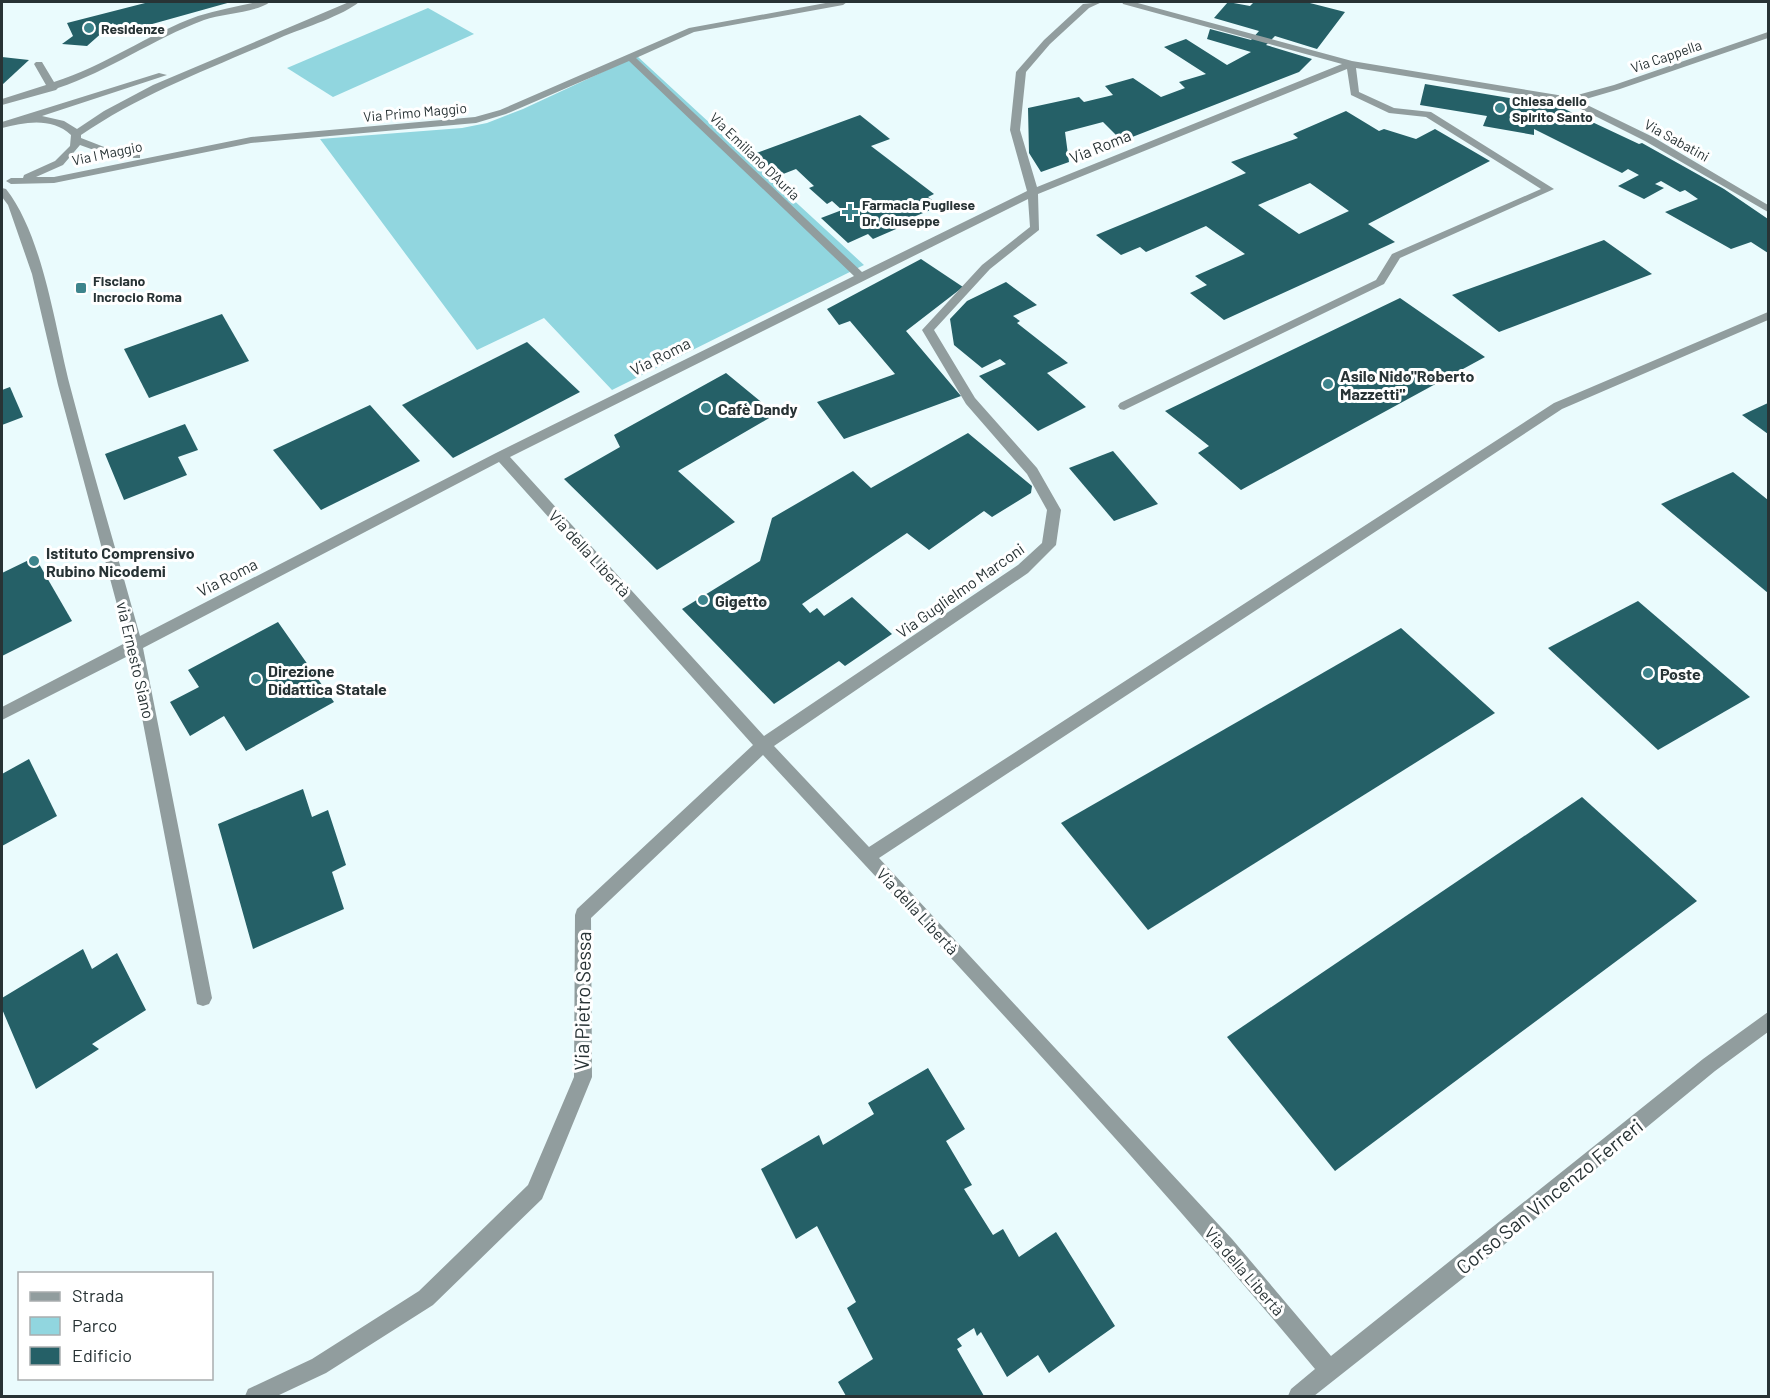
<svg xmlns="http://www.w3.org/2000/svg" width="1770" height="1398" font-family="Barlow,sans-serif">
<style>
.green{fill:#91d6df}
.building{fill:#256067;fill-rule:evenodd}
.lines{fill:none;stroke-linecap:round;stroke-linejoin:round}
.minor{fill:#919d9e;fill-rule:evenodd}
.poi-dot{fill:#3d848c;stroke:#fff;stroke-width:2}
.labels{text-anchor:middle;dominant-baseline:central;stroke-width:6;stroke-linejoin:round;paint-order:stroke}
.far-poi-label{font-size:14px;font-weight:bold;fill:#283335;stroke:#fff;text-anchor:start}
.far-street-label{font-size:14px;fill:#283335;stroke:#fff}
.street-label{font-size:16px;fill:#283335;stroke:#fff}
.poi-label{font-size:16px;font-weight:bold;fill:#283335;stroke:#fff;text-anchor:start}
.near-street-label{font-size:20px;fill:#283335;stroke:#fff}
</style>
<rect width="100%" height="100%" fill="#eafbfd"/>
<!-- green -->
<g class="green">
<path d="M428 8 474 34 333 97 287 68Z"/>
<path d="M637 56 864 265 612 390 544 318 477 350 320 139 462 128 487 123 523 109Z"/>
</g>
<!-- building -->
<g class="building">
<path d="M149 2H231L120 33 113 23 87 46 62 44 73 36 67 23Z"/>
<path d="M1228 2 1250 6 1254 2H1306L1345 12 1317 49 1275 36 1266 45 1312 59 1299 72 1122 141 1103 122 1065 132 1069 162 1041 172 1029 153 1028 108 1079 97 1084 102 1113 95 1105 86 1133 78 1161 97 1185 88 1179 82 1206 74 1164 47 1186 39 1227 65 1251 52 1207 39 1210 29 1251 40 1259 31 1214 18Z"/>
<path d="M2 57 29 60 2 85Z"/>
<path d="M1425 84 1558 106 1639 144 1642 143 1724 189 1768 219V253L1751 242 1731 249 1665 212 1698 199 1685 190 1680 192 1661 181 1655 184 1664 188 1644 199 1618 186 1639 175 1628 169 1622 173 1534 129V135L1483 126 1487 116 1420 105Z"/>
<path d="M1346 111 1379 131 1384 129 1416 139 1435 129 1490 161 1368 224 1395 242 1224 320 1190 293 1207 285 1195 276 1245 254 1206 226 1146 252 1140 247 1121 255 1096 235 1246 173 1231 162 1298 138 1293 134ZM1310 183 1349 211 1299 234 1258 205Z"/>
<path d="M860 115 890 139 871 146 934 194 928 197 940 206 899 223 903 226 873 239 868 234 848 243 821 218 842 210 832 201 827 204 809 188 814 186 796 169 778 176 754 154Z"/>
<path d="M1604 240 1652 274 1499 332 1452 295Z"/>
<path d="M921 259 963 287 906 331 961 396 844 439 817 402 895 374 850 321 839 325 827 309Z"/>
<path d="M1006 282 1037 305 1013 316 1020 321 1017 323 1068 363 1047 373 1086 407 1038 431 979 376 1006 364 1000 359 982 368 954 345 950 319 967 301Z"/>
<path d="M1400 298 1485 357 1241 490 1198 453 1209 446 1165 411Z"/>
<path d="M222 314 249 361 149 398 124 349Z"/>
<path d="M527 342 580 392 453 458 402 405Z"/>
<path d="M726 373 776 414 678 471 735 522 657 570 564 479 620 447 614 435Z"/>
<path d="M10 387 23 417 2 425V390Z"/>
<path d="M1768 403V434L1742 415Z"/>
<path d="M370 405 420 461 321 510 273 450Z"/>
<path d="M185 424 198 450 178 457 187 475 124 500 105 454Z"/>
<path d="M968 433 1032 486 1031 493 992 517 984 511 929 550 907 533 802 604 810 613 817 608 824 616 852 597 892 634 845 666 839 661 774 704 682 609 760 561 772 518 853 471 871 488Z"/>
<path d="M1113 451 1158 504 1114 521 1069 468Z"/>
<path d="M1733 472 1768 500V593L1661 504Z"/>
<path d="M35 557 72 621 2 656V573Z"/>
<path d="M1638 601 1750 697 1658 750 1548 648Z"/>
<path d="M278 622 334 702 246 751 224 716 190 736 170 702 199 687 188 670Z"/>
<path d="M1401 628 1495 713 1148 930 1061 823Z"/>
<path d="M29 759 57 816 2 846V774Z"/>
<path d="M303 789 312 817 328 810 346 865 332 872 344 909 253 949 218 824Z"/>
<path d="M1582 797 1697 901 1335 1171 1227 1037Z"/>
<path d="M83 949 92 969 117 953 146 1010 92 1044 99 1049 36 1089 2 1009V998Z"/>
<path d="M928 1068 965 1129 946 1141 972 1185 964 1189 993 1235 1003 1229 1019 1257 1056 1232 1115 1326 1049 1373 1038 1355 1007 1377 981 1332 977 1336 974 1328 957 1339 962 1346 957 1349 984 1396H846L838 1382 873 1359 847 1308 856 1302 817 1226 796 1239 761 1169 819 1135 823 1145 874 1114 868 1103Z"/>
</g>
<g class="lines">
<!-- minor -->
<g class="minor">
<path d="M257 2H270C255 13 223 13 204 20 153 39 109 71 58 88L56 90 2 105V99L46 85 34 64 36 62H42L54 82C105 66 148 34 198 16 217 10 238 6 257 2Z"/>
<path d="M349 2H359C344 15 304 28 284 36 215 67 144 92 81 135V138L117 152 140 154V158H116L80 145 63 165 36 177H54L251 137 475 117 500 110 689 28 831 2H847L843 5 694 32 636 58 862 272 1027 191 1010 130 1016 72 1044 40 1083 4 1102 2 1089 8 1050 44 1026 72 1020 130 1037 187 1342 64 1123 4 1122 2H1134L1352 61 1570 97 1614 85 1768 32V38L1620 89 1579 101 1653 137 1768 205V212L1645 141 1567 102 1356 68 1359 92 1394 108 1431 112 1554 189 1400 258 1384 284 1124 410 1120 409 1118 406 1120 403 1376 280 1392 254 1541 189 1426 117 1389 113 1351 95 1347 69 1038 194 1039 230 990 269 934 330 975 398 1037 468 1061 510 1056 545 1028 573 774 746 869 847 1554 403 1768 312V320L1562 409 879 858 1232 1239 1331 1356 1703 1059 1768 1012V1032L1715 1071 1471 1272 1314 1396H1288L1291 1389 1315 1369C1139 1158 950 957 763 755L591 918 592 1077 542 1199 433 1305 326 1373 277 1396H245L248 1389 312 1359 419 1291 528 1185 574 1077 575 915 577 909 753 745 499 462 143 648 212 998 209 1004 203 1006 197 1004 130 655 2 720V707L127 642 58 385 32 274 8 205 2 197V188L6 189C43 236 55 327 70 386 92 470 117 553 140 636L496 453 854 276 629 61 506 114 476 123 251 143 54 183 11 184 6 181 11 178H23L24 175 55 161 70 146 71 135C52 117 25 122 2 128V122L159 73 167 75 42 116 64 121 77 129 104 111 153 85ZM1028 199 1030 227 982 265 922 330 966 404 1027 474 1047 510 1042 543 1018 565 764 736 510 457Z"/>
</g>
</g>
<!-- markers -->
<g class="poi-dot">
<circle cx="89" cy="28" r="6"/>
<circle cx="1500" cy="108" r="6"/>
<path d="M847 203h6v6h6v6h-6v6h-6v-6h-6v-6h6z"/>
<rect x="75" y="282" width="12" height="12" rx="3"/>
<circle cx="1328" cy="384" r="6"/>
<circle cx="706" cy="408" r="6"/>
<circle cx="34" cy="561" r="6"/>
<circle cx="703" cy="600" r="6"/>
<circle cx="1648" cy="673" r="6"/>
<circle cx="256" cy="679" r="6"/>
</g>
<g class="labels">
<!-- far-poi labels -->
<g class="far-poi-label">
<text x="101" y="28">Residenze</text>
<text x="1512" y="100">Chiesa dello<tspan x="1512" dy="16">Spirito Santo</tspan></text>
<text x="862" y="204">Farmacia Pugliese<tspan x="862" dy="16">Dr. Giuseppe</tspan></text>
<text x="93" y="280">Fisciano<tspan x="93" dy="16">Incrocio Roma</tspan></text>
</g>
<!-- far-street labels -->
<g class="far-street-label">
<text transform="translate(1666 56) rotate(-19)">Via Cappella</text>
<text transform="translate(415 112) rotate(-5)">Via Primo Maggio</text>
<text transform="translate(1677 140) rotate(29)">Via Sabatini</text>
<text transform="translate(107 153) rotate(-12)">Via I Maggio</text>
<text transform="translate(755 156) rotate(44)">Via Emiliano D'Auria</text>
</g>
<!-- street labels -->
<g class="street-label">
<text transform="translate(1100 146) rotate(-22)">Via Roma</text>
<text transform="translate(660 356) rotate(-27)">Via Roma</text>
<text transform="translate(590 553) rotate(47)">Via della Libertà</text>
<text transform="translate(227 577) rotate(-27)">Via Roma</text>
<text transform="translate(960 590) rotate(-35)">Via Guglielmo Marconi</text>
<text transform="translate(136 660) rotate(77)">via Ernesto Siano</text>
<text transform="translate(918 911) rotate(47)">Via della Libertà</text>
<text transform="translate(1245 1271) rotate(49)">Via della Libertà</text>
</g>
<!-- poi labels -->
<g class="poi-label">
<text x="1340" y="375">Asilo Nido"Roberto<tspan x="1340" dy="18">Mazzetti"</tspan></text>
<text x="718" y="408">Cafè Dandy</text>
<text x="46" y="552">Istituto Comprensivo<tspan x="46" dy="18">Rubino Nicodemi</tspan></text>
<text x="715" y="600">Gigetto</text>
<text x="268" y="670">Direzione<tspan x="268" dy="18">Didattica Statale</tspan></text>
<text x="1660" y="673">Poste</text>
</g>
<!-- near-street labels -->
<g class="near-street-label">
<text transform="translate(582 1001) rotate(-89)">Via Pietro Sessa</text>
<text transform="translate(1549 1196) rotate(-39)">Corso San Vincenzo Ferreri</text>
</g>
</g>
<!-- border -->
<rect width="1770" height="1398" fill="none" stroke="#283335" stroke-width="6"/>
<!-- legend -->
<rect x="18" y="1272" width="195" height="108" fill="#ffffff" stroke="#a9adae" stroke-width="1.5"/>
<rect x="30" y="1292" width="30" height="9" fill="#919d9e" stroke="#a9adae" stroke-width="1.5"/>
<text x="72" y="1302" font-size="18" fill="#283335">Strada</text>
<rect x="30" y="1317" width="30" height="18" fill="#91d6df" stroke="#a9adae" stroke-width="1.5"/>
<text x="72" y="1332" font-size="18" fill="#283335">Parco</text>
<rect x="30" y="1347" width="30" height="18" fill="#256067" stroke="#a9adae" stroke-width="1.5"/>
<text x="72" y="1362" font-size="18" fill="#283335">Edificio</text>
</svg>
